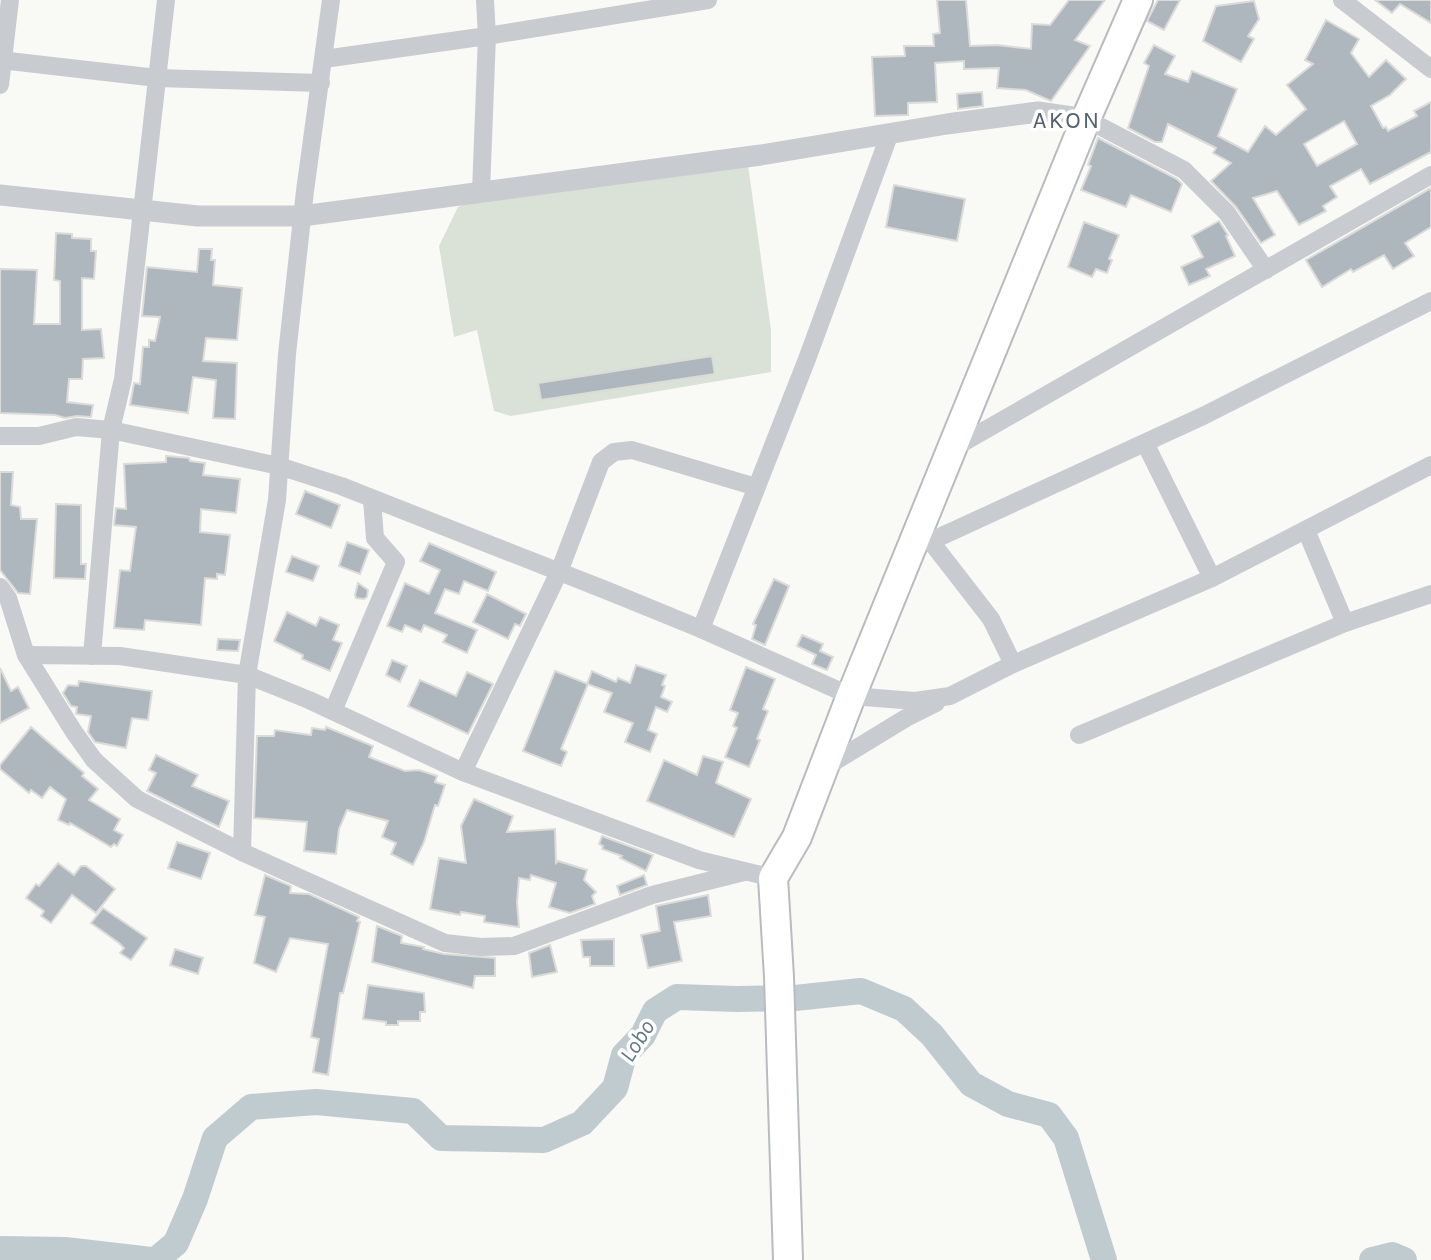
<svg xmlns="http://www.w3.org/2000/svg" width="1431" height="1260" font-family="Karla,sans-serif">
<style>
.green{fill:#dae1d7}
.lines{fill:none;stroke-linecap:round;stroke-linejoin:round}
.river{stroke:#c0cbd0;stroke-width:26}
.building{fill:#afb7be;stroke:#dbdbd8;stroke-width:2;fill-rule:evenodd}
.trunk-casing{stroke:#b8bcc0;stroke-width:32}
.minor{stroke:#c8ccd0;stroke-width:18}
.tertiary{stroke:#c8ccd0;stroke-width:21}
.trunk{stroke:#fff;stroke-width:28}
.labels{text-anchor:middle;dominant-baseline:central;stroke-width:7;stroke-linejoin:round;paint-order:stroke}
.water-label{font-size:23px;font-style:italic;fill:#627984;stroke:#fff}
.quarter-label{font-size:24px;letter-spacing:2px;fill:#54616e;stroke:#fff}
</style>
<rect width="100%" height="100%" fill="#f9f9f6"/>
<!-- green -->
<path class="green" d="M748 165 771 330V372L511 416 494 411 477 330 454 337 439 246 458 207 485 195Z"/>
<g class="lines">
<!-- river -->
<g class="river">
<path d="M0 1249 65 1250 151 1260"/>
<path d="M156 1260 176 1243 195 1199 215 1138 251 1107 316 1102 413 1111 441 1138 544 1140 582 1123 615 1088 624 1055 643 1035 655 1011 677 997 737 999 795 998 861 991 904 1009 932 1035 971 1084 1008 1104 1049 1115 1066 1138 1104 1260"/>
<path d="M1372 1260 1392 1255 1404 1260"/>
</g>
</g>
<!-- building -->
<g class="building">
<path d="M937 0H966L970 46 997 45 1031 49 1032 24 1050 25 1069 0H1105L1075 40 1090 46 1051 101 1026 90 997 88 999 68 964 69V61L935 63 937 102 908 103V115L875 116 872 57 905 56 904 46H934L933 34 940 33Z"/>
<path d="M1158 0H1180L1164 30 1147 21Z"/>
<path d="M1375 0H1431V23L1400 4 1392 13Z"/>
<path d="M1254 1 1259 19 1248 36 1254 39 1241 62 1203 41 1216 6Z"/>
<path d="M1326 20 1359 39 1351 53 1369 77 1386 60 1406 79 1390 95 1371 106 1383 128 1386 127 1388 131 1417 116 1414 111 1431 102V152L1370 184 1361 169 1330 186 1337 197 1323 206 1326 211 1299 225 1277 191 1253 198 1275 235 1261 243 1236 207 1211 181 1231 163 1213 153 1216 148 1168 124 1162 142H1155L1128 128 1149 66 1144 63 1154 45 1175 56 1165 74 1188 82 1192 71 1237 89 1218 136 1248 152 1265 126 1276 135 1306 109 1287 85 1313 64 1305 60ZM1344 121 1357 144 1317 166 1304 144Z"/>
<path d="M982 92 983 106 958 109 957 94Z"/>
<path d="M1098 138 1177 179 1182 184 1171 212 1131 195 1126 207 1081 190 1091 166 1088 165Z"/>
<path d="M894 185 965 199 957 241 886 227Z"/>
<path d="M1431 188V227L1405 243 1414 256 1393 269 1384 255 1353 272 1351 269 1322 287 1306 260Z"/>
<path d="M1219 221 1228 235 1226 236 1235 256 1206 269 1210 276 1189 285 1181 267 1203 257 1192 236Z"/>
<path d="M1084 222 1119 235 1109 259 1112 260 1107 273 1096 269 1092 277 1068 267Z"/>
<path d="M56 233 72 234V238L91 239V251H96L94 279 82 278V330L101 329 104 358 83 359 82 379H69L67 402 93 405 91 417 77 416 65 418 55 415 0 413V269L37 270 34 324H60V281L54 280Z"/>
<path d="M199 249H212L211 260H215L213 285 242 288 237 340 206 338 203 361 237 363 235 419 213 418 216 380 193 377 188 413 130 405 134 383 140 384 143 347H149V340L155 341 160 317 142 316 147 267 197 272Z"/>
<path d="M712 356 715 374 541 400 538 383Z"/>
<path d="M166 456 189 458 190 461 205 463 203 475 240 479 236 513 201 509 200 532 230 535 225 575 217 574V579L205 578 201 625 145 620 144 630 114 628 120 570 130 571 136 527 114 525 116 508 126 509 124 464 166 462Z"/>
<path d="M0 472H13L11 505 20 507 21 519H37L30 594 18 593 0 570Z"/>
<path d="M305 491 340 505 331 528 296 514Z"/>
<path d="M56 504 81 505V564H86L85 579 54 578Z"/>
<path d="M347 542 369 550 360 574 339 566Z"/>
<path d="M429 543 496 572 488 591 464 581 459 594 445 589 435 613 477 630 467 653 443 642 447 635 424 625 421 632 405 625 402 632 387 626 405 583 429 594 440 570 420 561Z"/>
<path d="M292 556 319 566 313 581 286 572Z"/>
<path d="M774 579 789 586 765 645 752 639 756 625 753 624Z"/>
<path d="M358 583 368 590 367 597 364 599 356 598 355 595Z"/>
<path d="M487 594 526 614 520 626 515 624 508 639 473 622Z"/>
<path d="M287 612 316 626 320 617 339 625 333 640 342 643 330 671 302 659 303 655 274 641Z"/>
<path d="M802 635 823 644 820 651 833 657 827 670 812 664 816 655 797 646Z"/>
<path d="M218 639 240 640 238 651 217 650Z"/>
<path d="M392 660 407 666 400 682 386 675Z"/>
<path d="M636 665 666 675 662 685 665 686 661 697 672 702 667 712 656 707 648 730 657 734 650 752 625 742 633 723 604 712 612 693 587 684 592 671 616 682 618 678 630 683Z"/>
<path d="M746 667 775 679 763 709 768 711 757 739 760 740 749 767 725 757 737 728 733 726 738 713 730 710Z"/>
<path d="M0 668 11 691 18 687 29 708 0 723Z"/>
<path d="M555 671 588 684 561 749 567 752 561 766 523 751Z"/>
<path d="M467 672 493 684 468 734 408 706 420 680 456 696Z"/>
<path d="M79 681 152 691 148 720 132 718 126 748 95 742 88 732 91 716 76 714 77 707 71 706 63 693 68 685 78 686Z"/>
<path d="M31 727 84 773 82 776 98 789 89 800 120 819 114 830 123 835 117 846 114 844 111 847 70 823 69 825 58 820 66 799 50 787 42 798 31 790 29 793 0 769V765Z"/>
<path d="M326 727 373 746 369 757 405 771 419 770 437 776 435 782 445 785 438 806 435 805 424 842 413 865 391 854 396 843 382 837 388 821 347 810 339 829 336 854 304 851 307 822 254 818 257 736H274L275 730 311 735 312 728 325 730Z"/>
<path d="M156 755 198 775 192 786 229 801 219 827 147 791 156 773 149 770Z"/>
<path d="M703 756 723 762 716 783 751 799 734 837 647 801 664 760 697 775Z"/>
<path d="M474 799 513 816 507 832 555 829 556 863 558 861 587 870 584 880 596 892 592 896 595 904 570 913 549 907 556 883 531 875 530 880 519 878 517 902 519 927 484 922 485 916 461 912 460 915 430 909 439 858 466 863 461 826Z"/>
<path d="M602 836 653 855 646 871 620 858 622 856 602 849 603 846 599 844Z"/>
<path d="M177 842 210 853 201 879 168 868Z"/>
<path d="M58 863 74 875 81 866H86L115 889 96 913 72 895 51 923 41 916 44 911 26 898 36 884 39 886Z"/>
<path d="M265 875 291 886 290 893 309 894 359 917 357 921 360 922 343 993H340L328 1075 313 1072 319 1039 311 1037 328 944 290 938 276 972 254 963 265 917 255 915Z"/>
<path d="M644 875 647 885 620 895 617 886Z"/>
<path d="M708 895 711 916 674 922 682 961 648 968 641 935 660 931 656 906Z"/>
<path d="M103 908 147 938 131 960 120 953 124 948 119 943 91 923Z"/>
<path d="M377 926 402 936 401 943 424 947 423 949 444 954 495 958V976H475L473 988 372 962Z"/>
<path d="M614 939V966H590V957H583L581 940Z"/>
<path d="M550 945 557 972 532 977 529 953Z"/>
<path d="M175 949 203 958 198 974 170 965Z"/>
<path d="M368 985 424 993 425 1012H420V1021H398V1025H386V1022L363 1019Z"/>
</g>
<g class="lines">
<!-- trunk casing -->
<g class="trunk-casing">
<path id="trunk" d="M788 1260 779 977 773 878 797 837 851 696 1086 119 1138 0"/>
</g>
<!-- minor -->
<g class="minor">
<path d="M1342 0 1431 69"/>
<path d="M324 59 487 36 708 0"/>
<path d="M0 60 157 78 321 83"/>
<path d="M0 85 10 0"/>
<path d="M1086 119 1184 170 1227 213 1266 270"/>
<path d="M481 191 487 36 485 0"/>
<path d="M0 436H39L76 427 111 430 279 466 341 486 608 591 701 629 851 696 915 701 950 696 1013 664 1212 578 1431 465"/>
<path d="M1145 443 1212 578"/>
<path d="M952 449 1431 175"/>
<path d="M1306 530 1345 623"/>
<path d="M925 534 991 619 1013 664"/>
<path d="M931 541 1203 416 1431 301"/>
<path d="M0 587 8 598 26 655 74 732 94 760 137 799 242 852 445 943 481 947 514 946 652 895 744 872"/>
<path d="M701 629 807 359 890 133"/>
<path d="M26 655 120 656 247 675 309 700 463 772 699 860 773 878"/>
<path d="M92 656 111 430 123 379 166 0"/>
<path d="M333 711 396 562 375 538 372 499"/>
<path d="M1079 735 1345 623 1431 594"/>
<path d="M824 768 906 718 936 703"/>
<path d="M463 772 559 572 601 462 614 452 632 450 756 487"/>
<path d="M242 852 247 675 277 500 287 354 305 191 331 0"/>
</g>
<!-- tertiary -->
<path class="tertiary" d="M0 195 198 216H302L761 155 947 124 1038 112 1086 119"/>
<!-- trunk -->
<use href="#trunk" class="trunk"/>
</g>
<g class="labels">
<!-- water labels -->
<g class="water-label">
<text transform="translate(637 1041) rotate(-58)">Lobo</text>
</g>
<!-- quarter labels -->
<g class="quarter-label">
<text x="1067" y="120">AKON</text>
</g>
</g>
</svg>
